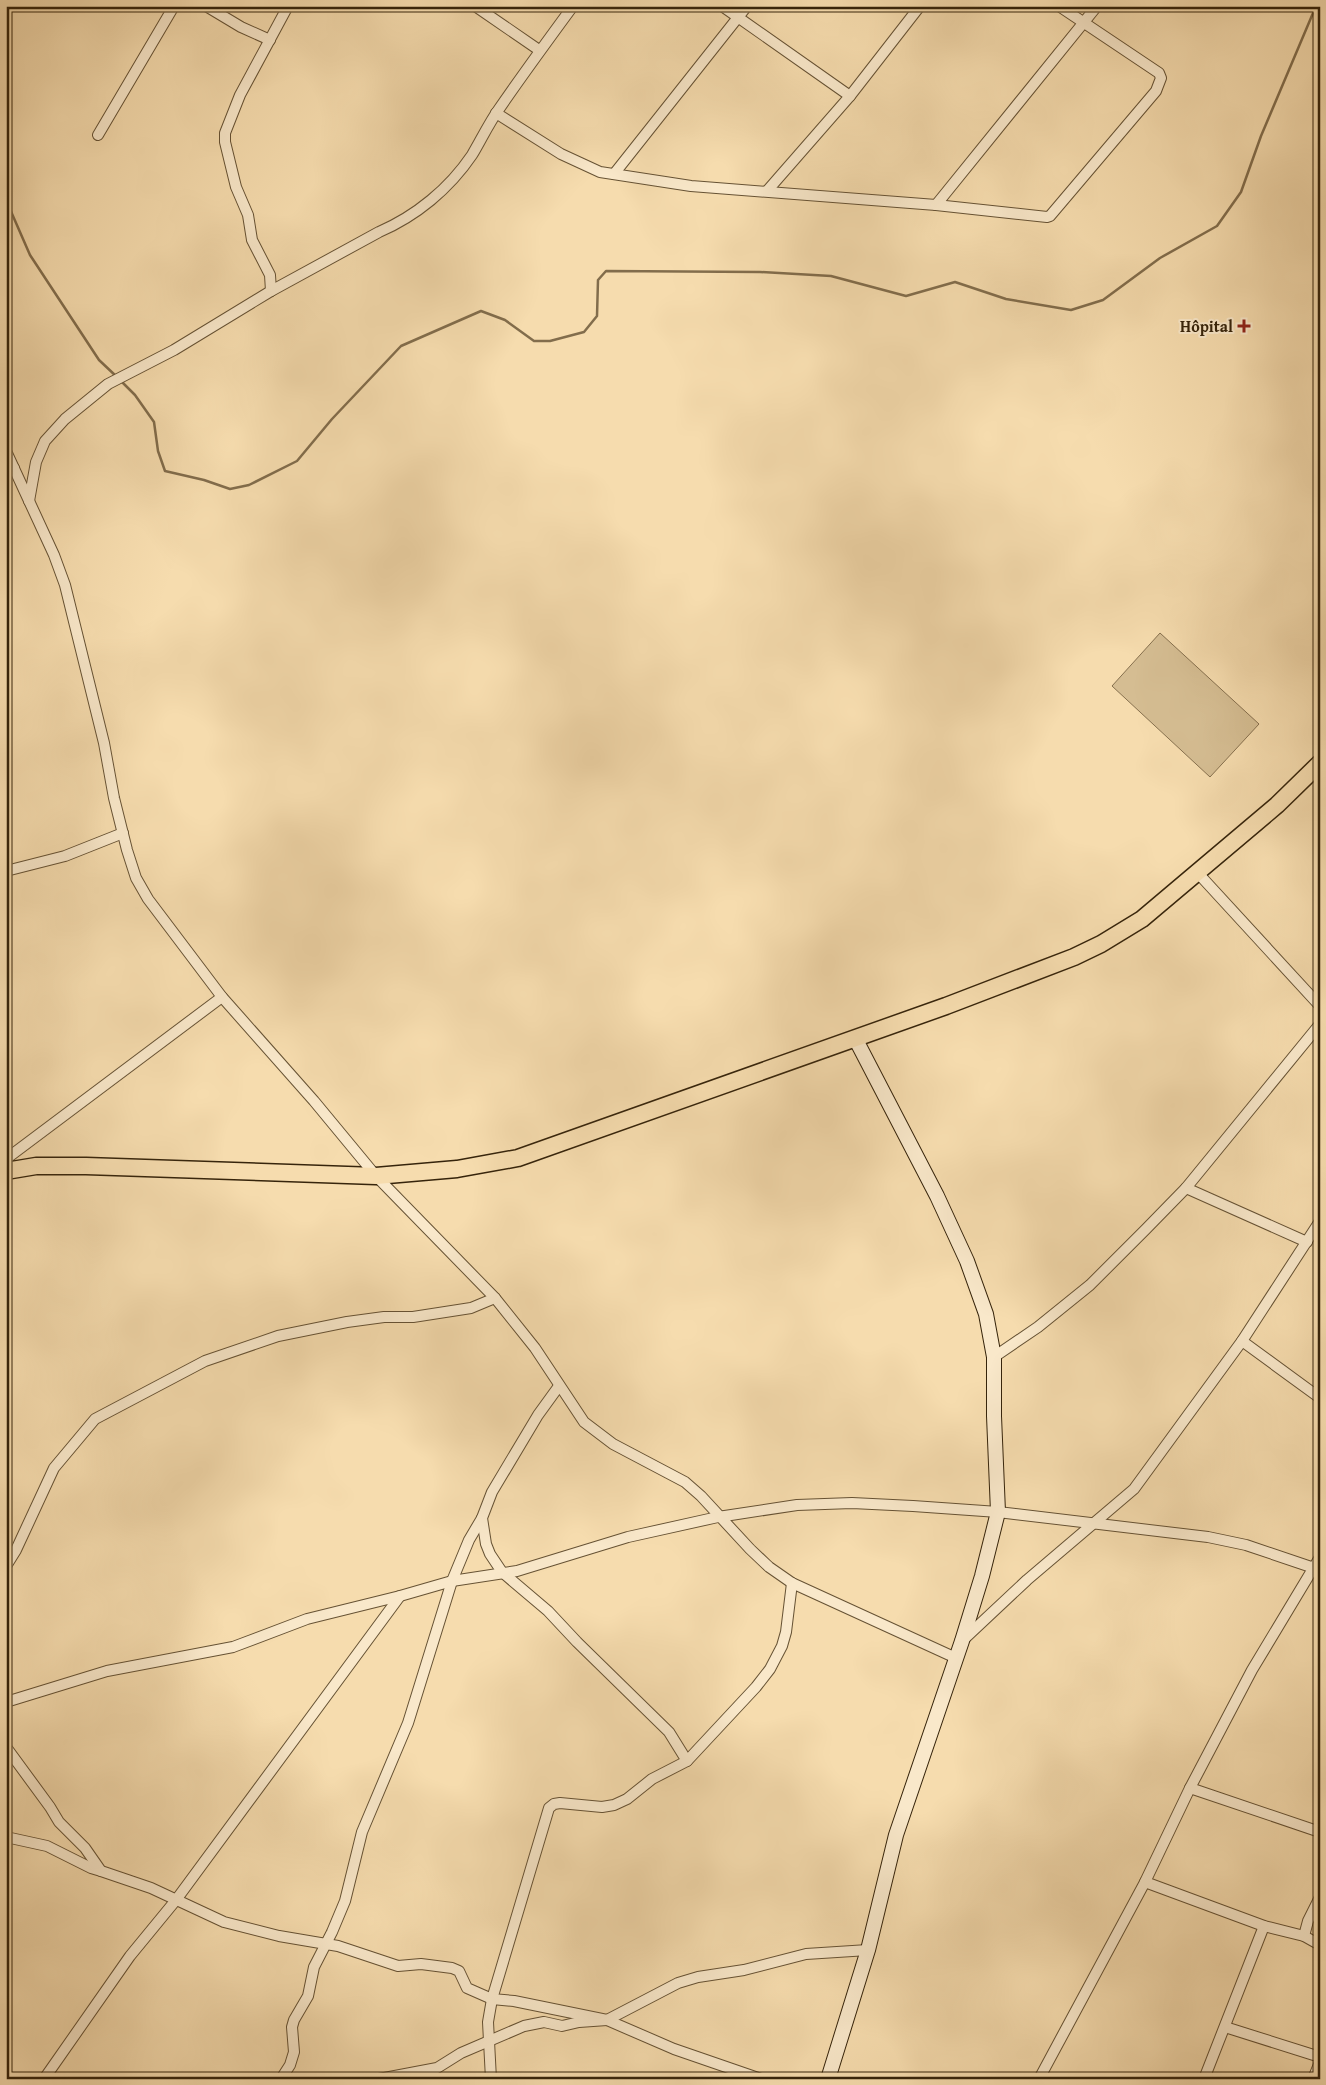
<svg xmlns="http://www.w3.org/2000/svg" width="1326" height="2085" font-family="'Gentium Book Plus',serif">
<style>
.green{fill:#d5bd92;stroke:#86704e}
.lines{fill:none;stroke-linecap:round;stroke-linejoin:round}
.stream{stroke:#826d4c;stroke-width:2.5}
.minor-casing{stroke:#665234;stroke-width:12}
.secondary-casing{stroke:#36240b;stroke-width:16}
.primary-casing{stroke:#36240b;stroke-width:19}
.minor{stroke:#f9e8ca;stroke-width:10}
.secondary{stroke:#f9e8ca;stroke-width:14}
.primary{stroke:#f6dcae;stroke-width:16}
.poi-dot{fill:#8f2418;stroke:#f9e8ca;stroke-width:2}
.labels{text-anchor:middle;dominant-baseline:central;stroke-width:4;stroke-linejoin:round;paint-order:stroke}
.poi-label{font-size:16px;font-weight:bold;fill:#36240b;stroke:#f9e8ca;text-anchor:end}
</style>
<rect width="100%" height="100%" fill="#f6dcae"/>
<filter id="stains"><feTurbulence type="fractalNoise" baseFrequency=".004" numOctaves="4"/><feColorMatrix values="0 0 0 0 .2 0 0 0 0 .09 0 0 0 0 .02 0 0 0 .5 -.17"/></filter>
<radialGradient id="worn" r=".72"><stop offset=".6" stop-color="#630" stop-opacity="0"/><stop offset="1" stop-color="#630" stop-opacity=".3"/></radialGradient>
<!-- green -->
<path class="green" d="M1160 633 1259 724 1210 777 1112 686Z"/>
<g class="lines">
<!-- stream -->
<g class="stream">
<path d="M6 200 30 255 99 360 117 377"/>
<path d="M121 381 135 395 154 422 158 451 165 471 204 480 230 489 249 485 297 461 332 419 401 346 481 311 505 320 534 341H550L584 332 597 316 598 280 606 271 760 272 831 276 906 296 955 282 1006 299 1071 310 1103 300 1160 258 1217 226 1241 192 1261 136 1316 6"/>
</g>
<!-- minor casing -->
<g class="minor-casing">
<g id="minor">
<path d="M206 6 241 27 270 40"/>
<path d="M475 6 539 50"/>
<path d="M722 6 850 96"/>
<path d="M496 113 561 154 600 172 691 186 936 205 1047 217 1050 216 1156 91 1161 78 1159 73 1059 6"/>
<path d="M98 135 174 6"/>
<path d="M614 174 747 6"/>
<path d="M767 191 850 96 920 6"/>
<path d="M936 205 1097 6"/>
<path d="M271 291 270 275 252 240 248 215 236 187 225 142V133L240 95 288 6"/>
<path d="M6 451 54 555 65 585 104 743 114 798 127 850 136 878 148 899 222 997 314 1101 376 1176 495 1298 535 1348 584 1422 613 1444 685 1482 701 1496 750 1549 769 1567 792 1583 956 1658"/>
<path d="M6 474 14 468"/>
<path d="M29 501 36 462 45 441 65 419 108 384 174 350 271 291 379 232C416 216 449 189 472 155 481 140 489 123 499 109 523 74 548 40 573 6"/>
<path d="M6 871 65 856 123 833"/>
<path d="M1196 871 1320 1006"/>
<path d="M6 1159 222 997"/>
<path d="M1186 1188 1307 1242"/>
<path d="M1242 1341 1320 1398"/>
<path d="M994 1357 1038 1327 1090 1285 1146 1229 1186 1188 1320 1024"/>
<path d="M559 1386 538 1415 492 1492 482 1518 486 1544 490 1554 502 1572 548 1611 577 1642 669 1732 687 1761"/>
<path d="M6 1566 16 1550 54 1468 95 1419 205 1361 278 1336 347 1322 384 1317H413L471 1308 495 1298"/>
<path d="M963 1640 1027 1580 1134 1489 1242 1341 1320 1221"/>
<path d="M6 1702 107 1671 233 1647 307 1619 400 1596 452 1581 517 1571 628 1537 718 1517 797 1505 852 1503 913 1506 998 1512 1208 1537 1246 1545 1320 1570"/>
<path d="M6 1747 50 1807 59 1822 85 1848 101 1871 151 1888 224 1922 279 1936 338 1946 398 1966 421 1964 452 1968 459 1971 467 1988 492 1999 514 2001 607 2020 674 2049 761 2079"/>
<path d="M1190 1788 1320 1832"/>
<path d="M6 1837 47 1846 91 1868 101 1871"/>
<path d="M1145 1882 1264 1926 1304 1936 1320 1945"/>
<path d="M1304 1936 1308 1921 1320 1897"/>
<path d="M1225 2027 1320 2057"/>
<path d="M44 2079 130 1956 176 1900 400 1596"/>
<path d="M281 2079 290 2065 294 2052 292 2027 294 2020 308 1996 314 1967 332 1932 345 1901 362 1832 408 1723 452 1581 469 1540 482 1518"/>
<path d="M379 2079 437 2068 461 2053 524 2026 544 2022 562 2026 579 2022 607 2020 678 1983 698 1977 744 1970 806 1954 868 1950"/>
<path d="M491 2079 488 2022 492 1999 549 1808 554 1804 560 1803 602 1807 614 1805 627 1799 652 1779 687 1761 756 1687 770 1669 782 1646 786 1632 792 1583"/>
<path d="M1039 2079 1145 1882 1190 1788 1252 1670 1320 1557"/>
<path d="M1204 2079 1264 1926"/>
<path d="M1313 2079 1320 2062"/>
</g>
</g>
<!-- secondary casing -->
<g class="secondary-casing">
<path id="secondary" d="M828 2079 868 1950 896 1835 962 1641 982 1576 998 1512 994 1416V1357L986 1314 967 1261 937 1196 855 1038"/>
</g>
<!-- primary casing -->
<g class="primary-casing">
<path id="primary" d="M6 1171 36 1166H86L376 1176 457 1169 518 1158 946 1006 1074 957 1101 944 1142 919 1277 805 1320 763"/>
</g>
<!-- minor -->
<use href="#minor" class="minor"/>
<!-- secondary -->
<use href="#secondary" class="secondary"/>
<!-- primary -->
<use href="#primary" class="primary"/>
</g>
<!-- markers -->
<path class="poi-dot" d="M1241.5 318.5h5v5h5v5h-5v5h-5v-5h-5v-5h5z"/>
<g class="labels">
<!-- poi labels -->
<g class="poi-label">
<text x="1233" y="326">Hôpital</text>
</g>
</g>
<!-- margin -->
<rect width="1326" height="2085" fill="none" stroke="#f6dcae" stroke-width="25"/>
<rect x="8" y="8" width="1311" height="2070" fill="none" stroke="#36240b" stroke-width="2.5"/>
<rect x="12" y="12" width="1301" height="2060" fill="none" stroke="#36240b"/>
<rect width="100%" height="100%" filter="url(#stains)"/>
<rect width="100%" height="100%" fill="url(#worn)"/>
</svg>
